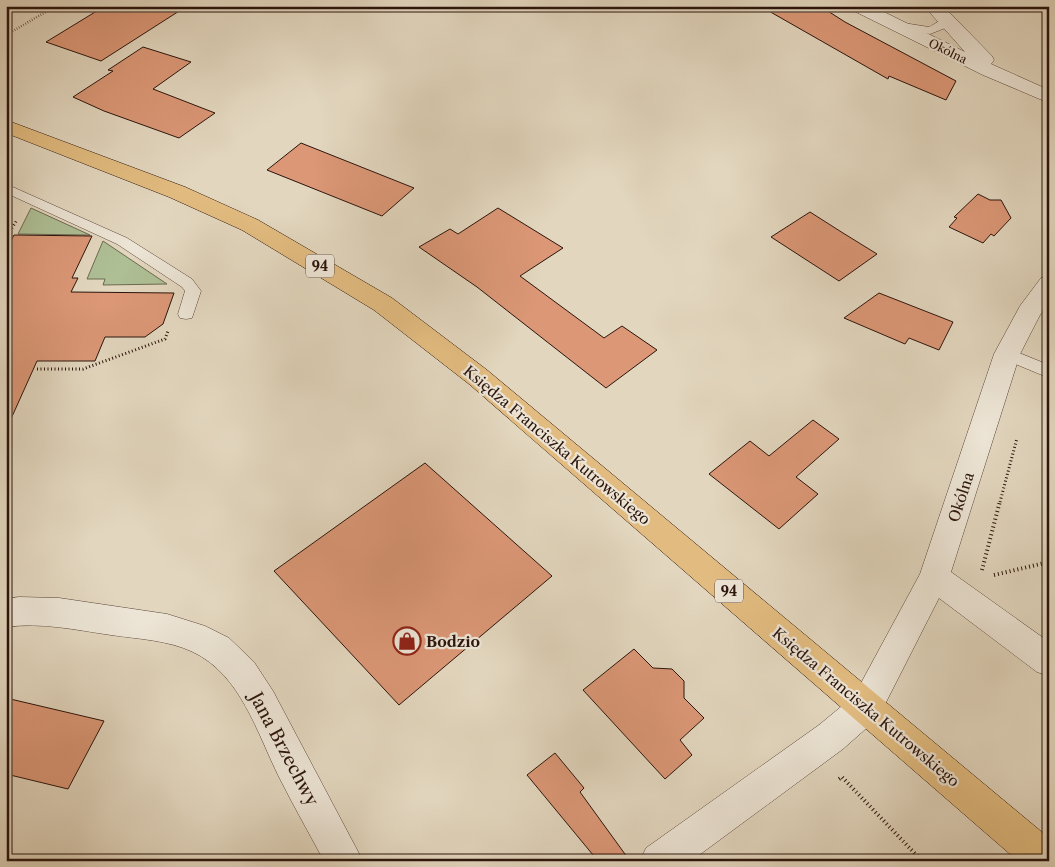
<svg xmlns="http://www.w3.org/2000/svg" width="1055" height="867" font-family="'Libre Caslon Text',serif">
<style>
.green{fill:#aebf95;stroke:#6c6a50}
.building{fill:#db9776;stroke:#2b140c}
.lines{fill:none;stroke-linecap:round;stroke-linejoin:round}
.service-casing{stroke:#594438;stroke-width:1}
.minor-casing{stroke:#594438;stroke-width:1}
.primary-casing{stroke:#2b140c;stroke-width:1}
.path-far2{stroke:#2b140c;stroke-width:2.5;stroke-dasharray:0.5 2;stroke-linecap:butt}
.path-far1{stroke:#2b140c;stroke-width:3;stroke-dasharray:1 2.5;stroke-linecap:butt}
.path{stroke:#2b140c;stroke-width:4;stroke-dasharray:1 3;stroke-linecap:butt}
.service{fill:#ece4d5;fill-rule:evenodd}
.minor{fill:#ece4d5;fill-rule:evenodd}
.primary{fill:#e1bb7f;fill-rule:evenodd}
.labels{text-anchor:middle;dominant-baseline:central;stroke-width:4.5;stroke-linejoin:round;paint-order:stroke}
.far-street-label{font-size:12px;fill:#2b140c;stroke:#ece4d5}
.shield{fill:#ece4d5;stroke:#655248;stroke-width:1}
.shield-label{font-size:14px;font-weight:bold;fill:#2b140c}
.street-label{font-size:15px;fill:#2b140c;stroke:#ece4d5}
.poi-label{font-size:15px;font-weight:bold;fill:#2b140c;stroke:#ece4d5;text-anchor:start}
.near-street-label{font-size:18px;fill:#2b140c;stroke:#ece4d5}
</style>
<rect width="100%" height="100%" fill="#e2d6be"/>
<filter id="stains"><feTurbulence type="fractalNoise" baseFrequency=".004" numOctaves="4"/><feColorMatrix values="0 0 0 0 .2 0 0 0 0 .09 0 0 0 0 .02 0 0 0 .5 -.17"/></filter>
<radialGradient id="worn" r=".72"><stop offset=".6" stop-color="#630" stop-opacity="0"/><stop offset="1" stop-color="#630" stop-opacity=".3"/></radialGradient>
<!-- green -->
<g class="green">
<path d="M31 208 90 235 18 234Z"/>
<path d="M103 241 167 284 103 285 105 279H87Z"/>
</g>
<!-- building -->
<g class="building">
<path d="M105 6H187L101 61 46 42Z"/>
<path d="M760 6H820L845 22 956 81 946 100 889 76 888 79Z"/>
<path d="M143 47 191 62 153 89 215 113 179 138 104 111 73 97 113 71 108 70Z"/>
<path d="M301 143 414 188 382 216 267 170Z"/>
<path d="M978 194 990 200H1001L1011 218 994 236 991 234 983 243 949 227 957 218 954 217Z"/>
<path d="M498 208 563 248 520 276 604 338 622 326 657 350 606 388 477 287 419 247 450 229 458 234Z"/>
<path d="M810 212 843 233 877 254 839 281 771 237Z"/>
<path d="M14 235 92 236 72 278H78L71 292 174 293 163 324 145 337H105L95 361H37L6 430V250Z"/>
<path d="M879 293 953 322 939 350 909 338 905 344 844 318Z"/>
<path d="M813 420 839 439 796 477 818 494 779 529 709 474 750 441 769 456Z"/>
<path d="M425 463 552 576 399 705 274 571Z"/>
<path d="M634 649 653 668 672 669 684 681V698L704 718 680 740 692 755 665 779 583 690Z"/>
<path d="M6 698 104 721 68 789 6 774Z"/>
<path d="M555 753 584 788 580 792 630 861H598L527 775Z"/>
</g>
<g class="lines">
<!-- service casing -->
<g class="service-casing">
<g id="service">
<path d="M945 18 951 21 948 27 930 34 897 28 891 25 897 22 929 27Z"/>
<path d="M6 184 127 238 192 279 201 291 192 318 186 319 180 318 178 314 185 291 182 287 117 244 6 193Z"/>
<path d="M1007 348 1049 365V378L1001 358 999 354 1001 350Z"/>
</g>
</g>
<!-- minor casing -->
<g class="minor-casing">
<g id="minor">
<path d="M849 6H872L965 52 924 6H943L992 56 994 60 991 64 1049 90V103L983 75 852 10Z"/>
<path d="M1049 276V302L1040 315 1020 354 951 572 1049 642V676L1037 672 939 598 878 718 843 749 691 861H640L646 848 819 725 854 696 920 574 994 354 1020 306 1041 278Z"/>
<path d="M19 597 59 598 167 614 205 626 229 638 254 662 273 691 363 861H324C309 833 293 805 279 777 257 733 241 675 193 652 168 640 138 639 111 635 76 630 42 622 6 627V599Z"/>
</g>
</g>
<!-- primary casing -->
<g class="primary-casing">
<path id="primary" d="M6 120 185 187 258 220 392 298 487 370 1049 838V861H1018L469 384 374 310 242 230 169 197 6 133Z"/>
</g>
<!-- path-far2 -->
<path class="path-far2" d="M6 35 56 6"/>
<!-- path-far1 -->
<g class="path-far1">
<path d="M6 237 17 220"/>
<path d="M37 369H83L165 339 168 331"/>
<path d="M1000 502 1017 438"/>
</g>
<!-- path -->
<g class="path">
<path d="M982 570 1000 501"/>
<path d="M994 575 1049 562"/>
<path d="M839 779 842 777 922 861"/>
</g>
<!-- service -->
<use href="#service" class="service"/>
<!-- minor -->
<use href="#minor" class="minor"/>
<!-- primary -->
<use href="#primary" class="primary"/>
</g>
<!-- icons -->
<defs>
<g id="shop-ring" transform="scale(1.4375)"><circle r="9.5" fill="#ece4d5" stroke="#8f2418" stroke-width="1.5"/><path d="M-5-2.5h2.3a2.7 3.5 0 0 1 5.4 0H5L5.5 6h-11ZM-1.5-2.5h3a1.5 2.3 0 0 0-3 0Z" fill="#8f2418"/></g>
</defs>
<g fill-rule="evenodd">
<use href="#shop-ring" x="407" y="641"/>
</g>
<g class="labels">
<!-- far-street labels -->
<g class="far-street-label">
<text transform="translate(948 51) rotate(26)">Okólna</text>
</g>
<!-- shield labels -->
<g class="shield">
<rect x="306" y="254.5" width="28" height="23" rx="4"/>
<rect x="715" y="579.5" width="28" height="23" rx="4"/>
</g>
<g class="shield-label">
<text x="320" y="266">94</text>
<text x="729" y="591">94</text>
</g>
<!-- street labels -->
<g class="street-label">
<text transform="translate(557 445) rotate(40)">Księdza Franciszka Kutrowskiego</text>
<text transform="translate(961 497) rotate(-72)">Okólna</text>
<text transform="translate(866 707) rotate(40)">Księdza Franciszka Kutrowskiego</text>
</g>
<!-- poi labels -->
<g class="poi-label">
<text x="426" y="641">Bodzio</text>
</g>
<!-- near-street labels -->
<g class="near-street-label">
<text transform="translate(284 749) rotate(62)">Jana Brzechwy</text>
</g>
</g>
<!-- margin -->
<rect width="1055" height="867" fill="none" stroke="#e2d6be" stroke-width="25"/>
<rect x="8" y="8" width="1040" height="852" fill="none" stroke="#2b140c" stroke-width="2.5"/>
<rect x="12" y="12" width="1030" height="842" fill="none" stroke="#2b140c"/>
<rect width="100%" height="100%" filter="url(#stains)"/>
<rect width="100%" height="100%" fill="url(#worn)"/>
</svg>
